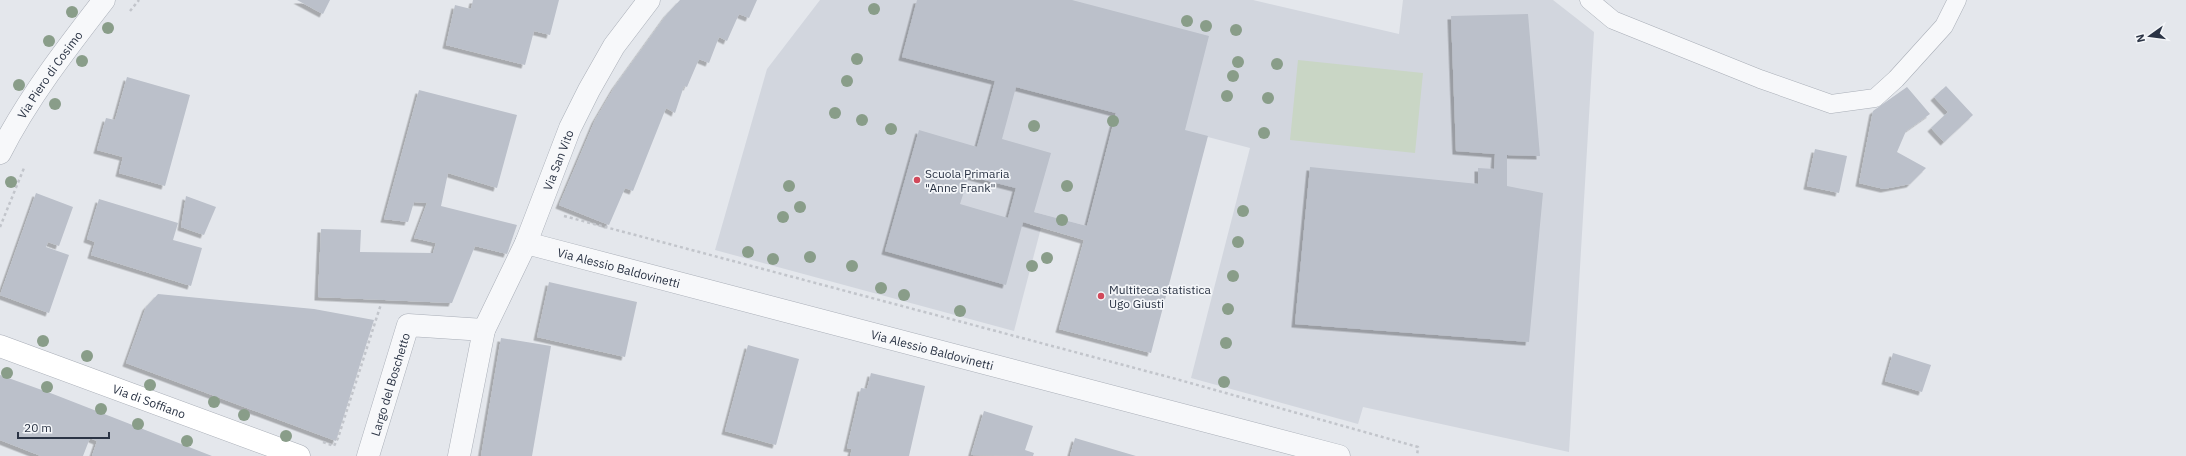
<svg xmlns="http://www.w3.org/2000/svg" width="2186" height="456" font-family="'IBM Plex Sans',sans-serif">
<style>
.built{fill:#d2d6de}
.pitch{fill:#c9d6c5}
.building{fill:#bbc0ca;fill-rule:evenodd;filter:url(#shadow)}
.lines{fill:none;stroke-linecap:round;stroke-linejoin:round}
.lane-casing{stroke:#a9aeb7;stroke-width:19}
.street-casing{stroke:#a9aeb7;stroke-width:23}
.secondary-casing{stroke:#a9aeb7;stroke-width:23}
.path{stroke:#c2c5cb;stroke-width:2.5;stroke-dasharray:3 3;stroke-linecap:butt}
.lane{stroke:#f7f8fa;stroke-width:18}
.street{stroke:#f7f8fa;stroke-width:22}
.secondary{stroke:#fff;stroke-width:22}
.tree{fill:#899d89}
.poi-dot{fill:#d1495b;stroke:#f4f6f9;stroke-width:1.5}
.labels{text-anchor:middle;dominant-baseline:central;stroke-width:3.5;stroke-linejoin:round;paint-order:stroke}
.street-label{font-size:12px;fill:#2b3445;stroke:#f4f6f9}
.poi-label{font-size:12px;fill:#2b3445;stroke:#f4f6f9;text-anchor:start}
</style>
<defs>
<filter id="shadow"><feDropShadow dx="-3.5" dy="3.5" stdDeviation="0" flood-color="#0004"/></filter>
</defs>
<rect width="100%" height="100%" fill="#e4e7ec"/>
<!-- built -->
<path class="built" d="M820 0H1253L1399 34 1403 0H1553L1594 32 1569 452 1363 407 1358 424 1191 378 1250 148 1116 113 1087 226 1034 212 1030 225 1041 228 1014 331 715 250 767 69Z"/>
<!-- pitch -->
<path class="pitch" d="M1298 60 1423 73 1415 153 1290 140Z"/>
<!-- building -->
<g class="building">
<path d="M297 0H330L323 14Z"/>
<path d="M473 0H559L550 35 534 31 525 65 446 45 455 5 471 9Z"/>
<path d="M680 0H757L749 18 739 14 727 41 719 37 709 63 699 59 687 87 684 86 675 113 666 108 633 191 625 188 609 225 559 205 595 120 615 86 667 14Z"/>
<path d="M917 0H1072L1209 36 1185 130 1208 136 1151 353 1059 329 1084 240 1023 222 1006 285 885 251 919 130 977 147 995 81 902 57ZM1016 87 1116 113 1087 226 1034 212 1051 153 1002 139ZM969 176 1016 188 1008 218 960 204Z"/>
<path d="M1528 14 1540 156 1507 155V186L1543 193 1529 342 1295 324 1310 167 1478 184V168L1494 169 1495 154 1456 151 1451 16Z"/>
<path d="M127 77 190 95 165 186 119 173 123 157 97 150 106 118 115 120Z"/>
<path d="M1946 86 1973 115 1944 142 1931 128 1948 112 1934 97Z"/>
<path d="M1907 87 1930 114 1906 131 1897 152 1926 168 1910 184 1884 189 1859 183 1873 111Z"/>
<path d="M419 90 517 115 497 188 448 173 441 206 517 225 507 254 475 246 452 303 318 297 321 229 361 230 360 252 433 253 436 243 414 238 427 203 414 202 408 222 384 219Z"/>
<path d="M1815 149 1847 156 1839 193 1807 186Z"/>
<path d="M36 193 73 207 59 246 48 242 46 247 69 255 49 313 0 295Z"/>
<path d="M186 196 216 207 204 235 181 227Z"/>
<path d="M99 199 178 223 173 240 202 248 191 286 91 255 95 242 87 239Z"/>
<path d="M549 282 637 302 625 357 537 337Z"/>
<path d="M158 294 314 309 374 320 336 441 126 363 146 307Z"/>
<path d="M501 338 551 346 532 456H481Z"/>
<path d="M748 345 799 359 776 445 725 431Z"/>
<path d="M1893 353 1931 365 1922 392 1885 381Z"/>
<path d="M871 373 925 386 909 456H850L852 449 847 448 861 388 867 389Z"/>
<path d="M0 375 53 394 212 456H92L97 441 90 438 83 456H41L0 440Z"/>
<path d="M984 411 1033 426 1025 450 1034 453 1033 456 971 455Z"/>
<path d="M1075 438 1136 456H1070Z"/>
</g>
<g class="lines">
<!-- lane casing -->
<g class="lane-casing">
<path id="lane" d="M1589 0 1613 20 1760 79 1831 104 1875 98 1896 79 1944 26 1957 0"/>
</g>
<!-- street casing -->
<g class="street-casing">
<g id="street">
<path id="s1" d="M0 153C28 98 66 49 104 0"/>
<path id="s2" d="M526 243 1339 456"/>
<path id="s3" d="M368 456 408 325 484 330"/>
<path id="s4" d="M459 456 484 330 526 243 570 128 589 90 614 46 649 0"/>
</g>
</g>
<!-- secondary casing -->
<g class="secondary-casing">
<g id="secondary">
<path id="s5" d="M0 346 299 456"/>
</g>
</g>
<!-- path -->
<g class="path">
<path d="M130 11 139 0"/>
<path d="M564 216 1176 379 1418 447 1417 456"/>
<path d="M0 227 24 168"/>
<path d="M323 442 334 446 338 438 381 304"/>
</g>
<!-- lane -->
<use href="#lane" class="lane"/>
<!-- street -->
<use href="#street" class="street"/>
<!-- secondary -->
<use href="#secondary" class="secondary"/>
</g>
<!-- trees -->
<g class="tree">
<circle cx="874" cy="9" r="6"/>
<circle cx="72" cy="12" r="6"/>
<circle cx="1187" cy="21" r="6"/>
<circle cx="1206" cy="26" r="6"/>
<circle cx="108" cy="28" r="6"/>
<circle cx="1236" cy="30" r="6"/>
<circle cx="49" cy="41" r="6"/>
<circle cx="857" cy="59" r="6"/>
<circle cx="82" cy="61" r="6"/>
<circle cx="1238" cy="62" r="6"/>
<circle cx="1277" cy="64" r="6"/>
<circle cx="1233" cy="76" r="6"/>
<circle cx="847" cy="81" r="6"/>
<circle cx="19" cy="85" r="6"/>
<circle cx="1227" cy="96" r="6"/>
<circle cx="1268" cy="98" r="6"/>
<circle cx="55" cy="104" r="6"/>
<circle cx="835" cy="113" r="6"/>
<circle cx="862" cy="120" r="6"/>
<circle cx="1113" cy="121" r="6"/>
<circle cx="1034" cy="126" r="6"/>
<circle cx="891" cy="129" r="6"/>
<circle cx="1264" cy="133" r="6"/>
<circle cx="11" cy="182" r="6"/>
<circle cx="789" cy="186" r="6"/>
<circle cx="1067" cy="186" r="6"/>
<circle cx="800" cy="207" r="6"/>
<circle cx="1243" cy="211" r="6"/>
<circle cx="783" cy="217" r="6"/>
<circle cx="1062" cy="220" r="6"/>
<circle cx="1238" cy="242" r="6"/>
<circle cx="748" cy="252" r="6"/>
<circle cx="810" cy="257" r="6"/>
<circle cx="1047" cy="258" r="6"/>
<circle cx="773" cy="259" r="6"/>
<circle cx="852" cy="266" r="6"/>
<circle cx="1032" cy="266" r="6"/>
<circle cx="1233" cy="276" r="6"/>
<circle cx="881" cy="288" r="6"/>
<circle cx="904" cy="295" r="6"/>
<circle cx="1228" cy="309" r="6"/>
<circle cx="960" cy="311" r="6"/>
<circle cx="43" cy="341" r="6"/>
<circle cx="1226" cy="343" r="6"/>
<circle cx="87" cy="356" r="6"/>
<circle cx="7" cy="373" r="6"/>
<circle cx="1224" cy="382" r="6"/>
<circle cx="150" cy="385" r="6"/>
<circle cx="47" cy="387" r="6"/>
<circle cx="214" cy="402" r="6"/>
<circle cx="101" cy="409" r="6"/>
<circle cx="244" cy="415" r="6"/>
<circle cx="138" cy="424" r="6"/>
<circle cx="286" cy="436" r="6"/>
<circle cx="187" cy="441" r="6"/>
</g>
<!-- markers -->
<g class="poi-dot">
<circle cx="917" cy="180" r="4"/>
<circle cx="1101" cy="296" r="4"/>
</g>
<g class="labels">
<!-- street labels -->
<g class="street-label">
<text stroke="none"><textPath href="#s1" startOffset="93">Via Piero di Cosimo</textPath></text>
<text stroke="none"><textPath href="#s4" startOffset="314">Via San Vito</textPath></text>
<text stroke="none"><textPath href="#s2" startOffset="96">Via Alessio Baldovinetti</textPath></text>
<text stroke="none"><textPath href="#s2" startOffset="420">Via Alessio Baldovinetti</textPath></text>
<text stroke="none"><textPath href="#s3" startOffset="75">Largo del Boschetto</textPath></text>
<text stroke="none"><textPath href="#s5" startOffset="159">Via di Soffiano</textPath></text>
</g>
<!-- poi labels -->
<g class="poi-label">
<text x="925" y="173">Scuola Primaria<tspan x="925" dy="14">"Anne Frank"</tspan></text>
<text x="1109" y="289">Multiteca statistica<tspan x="1109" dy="14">Ugo Giusti</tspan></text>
</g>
</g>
<!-- north arrow -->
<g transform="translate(2150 36) rotate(256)" stroke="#f4f6f9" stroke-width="3" paint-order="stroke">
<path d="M0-3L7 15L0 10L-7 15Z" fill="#2b3445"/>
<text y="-6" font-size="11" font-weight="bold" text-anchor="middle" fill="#2b3445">N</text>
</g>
<!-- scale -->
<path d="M18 432v6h91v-6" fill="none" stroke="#2b3445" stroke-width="2"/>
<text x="24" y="432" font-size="12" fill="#2b3445" stroke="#f4f6f9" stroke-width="3" paint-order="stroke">20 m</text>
</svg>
